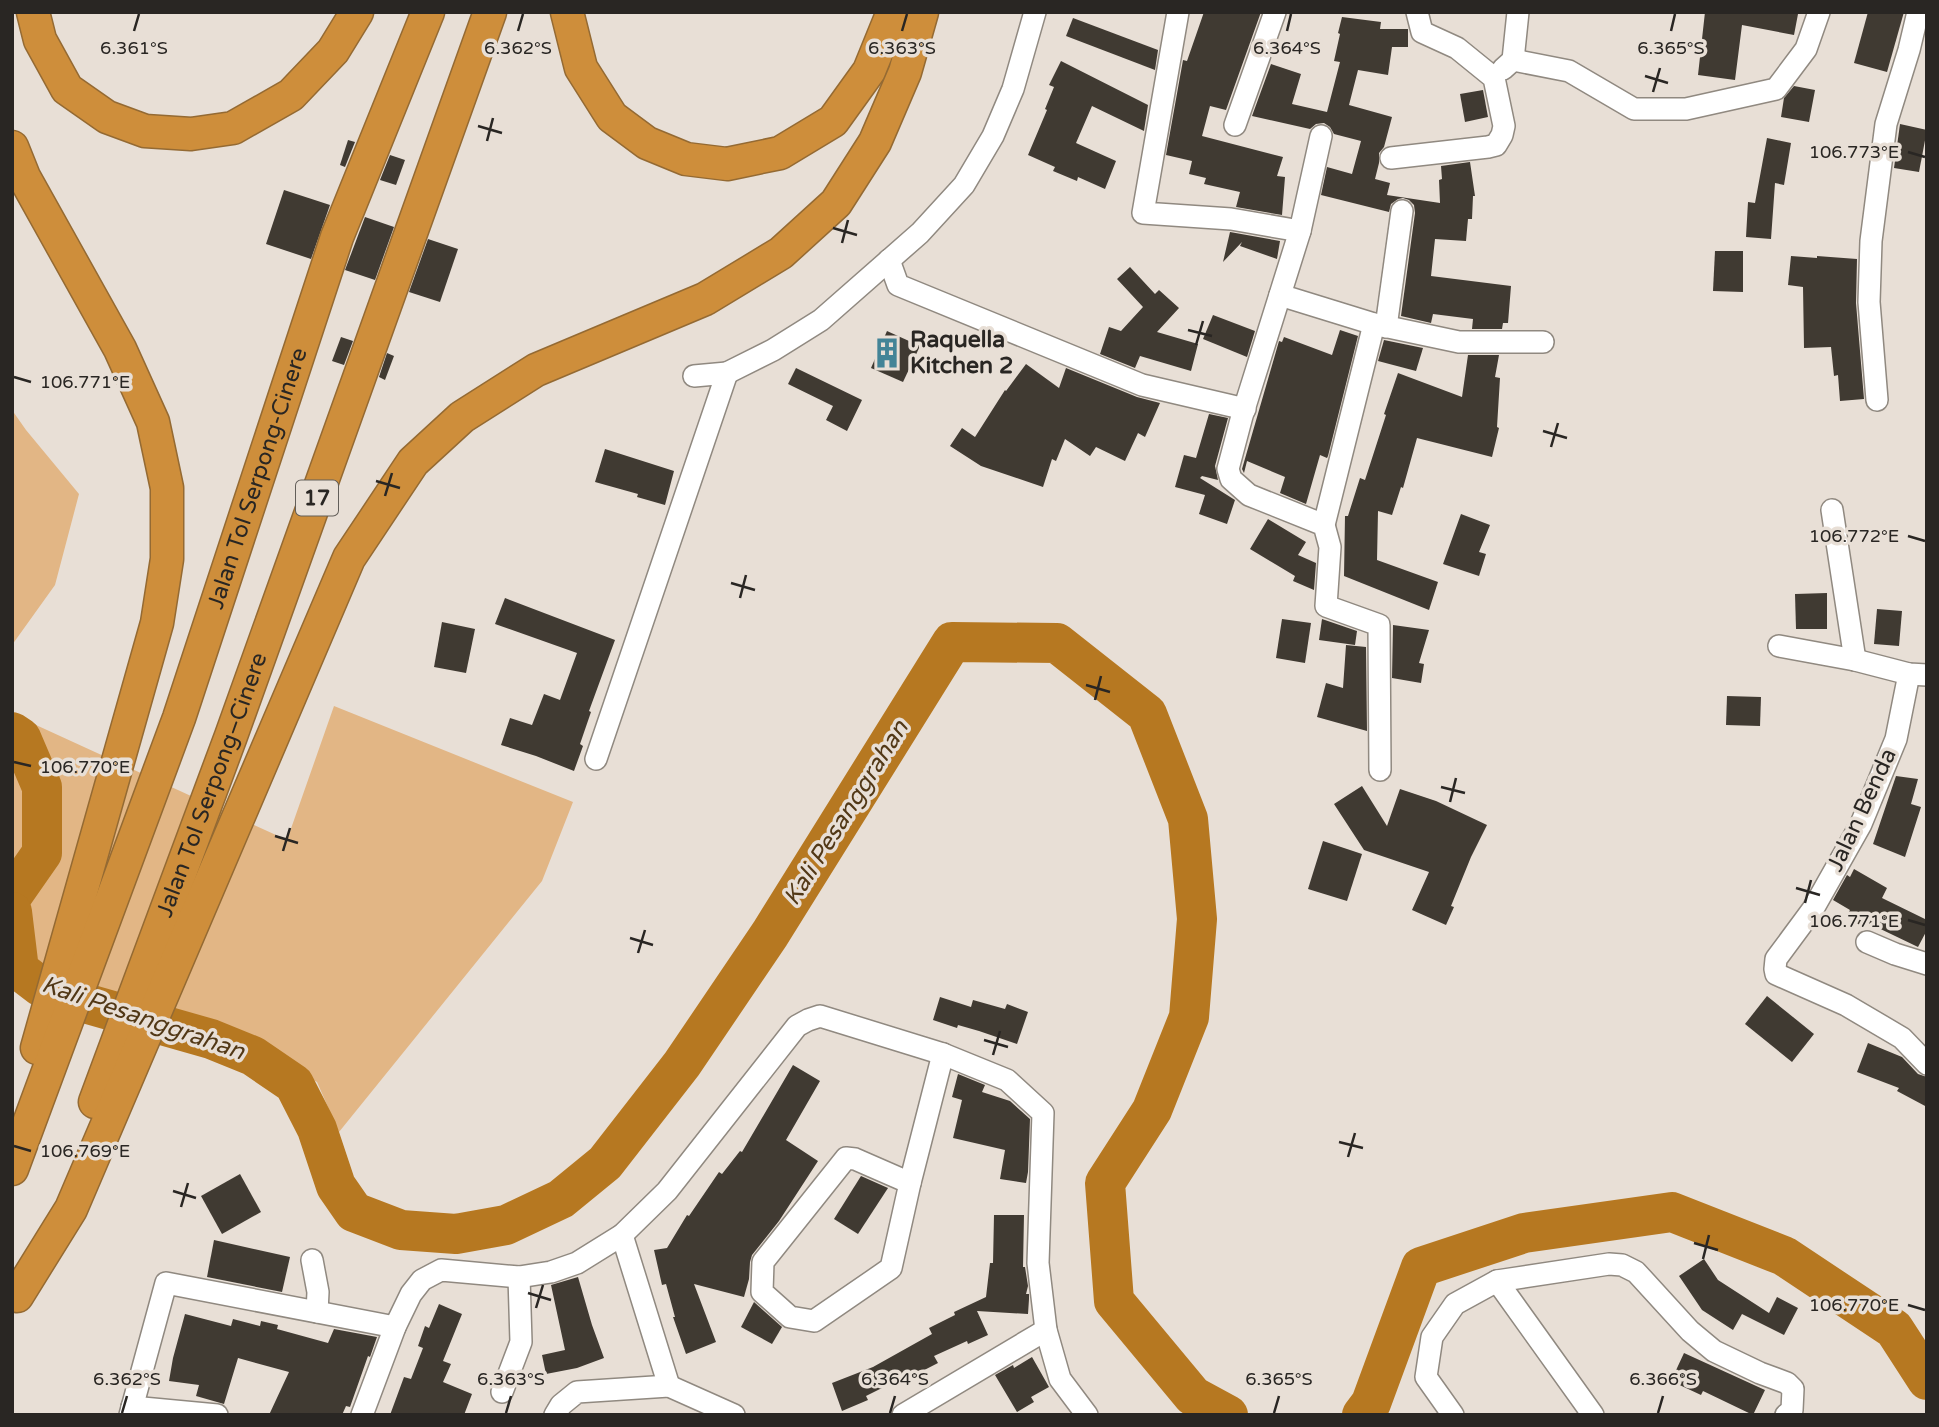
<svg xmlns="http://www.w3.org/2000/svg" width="1939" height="1427" font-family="'Varela Round',sans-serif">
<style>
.green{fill:#e2b685}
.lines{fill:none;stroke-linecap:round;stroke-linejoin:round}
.river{stroke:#b67821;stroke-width:40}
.building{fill:#403a32}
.minor-casing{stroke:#908980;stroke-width:24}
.highway-casing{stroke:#946a33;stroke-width:35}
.minor{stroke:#fff;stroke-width:21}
.highway{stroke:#ce8e3b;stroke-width:32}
.ticks{fill:none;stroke:#292623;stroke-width:2.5}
.labels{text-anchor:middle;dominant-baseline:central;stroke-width:7;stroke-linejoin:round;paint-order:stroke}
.shield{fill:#e8dfd6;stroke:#625e59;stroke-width:2}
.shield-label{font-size:21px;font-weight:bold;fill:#292623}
.poi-label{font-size:23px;font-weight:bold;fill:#292623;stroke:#e8dfd6;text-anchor:start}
.street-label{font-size:23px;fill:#292623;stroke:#e8dfd6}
.water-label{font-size:24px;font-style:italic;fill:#523816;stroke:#e8dfd6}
.ticks-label{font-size:18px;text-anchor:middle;fill:#292623;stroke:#e8dfd6;stroke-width:7;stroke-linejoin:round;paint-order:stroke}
</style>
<rect width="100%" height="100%" fill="#e8dfd6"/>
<!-- green -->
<g class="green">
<path d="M12 410 26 430 79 494 55 585 12 645Z"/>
<path d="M334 706 573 802 542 881 339 1132 317 1082 221 1029 12 963V714L287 840Z"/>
</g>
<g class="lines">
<!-- river -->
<g class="river">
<path d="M12 732 21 738 42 787V853L12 896"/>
<path d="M12 912 19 970 40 986 74 1000 211 1039 253 1056 294 1084 317 1129 336 1186 354 1212 401 1230 456 1234 506 1225 561 1199 605 1163 682 1064 770 934 952 642 1057 643 1147 714 1188 819 1197 919 1189 1017 1152 1110 1105 1183 1114 1301 1193 1396 1228 1415"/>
<path d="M1362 1415 1371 1403 1421 1267 1524 1233 1672 1212 1784 1256 1894 1329 1927 1380"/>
</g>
</g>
<!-- building -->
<g class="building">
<path d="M1204 12H1261L1226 110 1210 106 1202 136 1283 157 1277 176 1285 177 1282 215 1236 207 1240 192 1204 184 1206 178 1189 174 1192 161 1166 155 1183 60 1187 61Z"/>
<path d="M1705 12H1787L1798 14 1794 35 1742 25 1735 80 1698 75Z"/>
<path d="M1868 12H1904L1887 72 1854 63Z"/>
<path d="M1342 17 1381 22 1380 29H1408V47H1392L1388 75 1358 70 1349 105 1392 117 1384 147 1379 153V163L1375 179 1390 183 1387 195 1440 203 1439 180 1442 179 1441 166 1470 162 1475 196H1473L1472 219H1468L1466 241 1435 239 1431 276 1511 286 1508 323H1503L1502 329H1472L1473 319 1433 314 1431 323 1401 316 1415 213 1414 205 1409 200 1403 198 1398 199 1391 204 1389 212 1321 195 1327 167 1352 174 1361 141 1334 134 1330 127 1324 123 1316 124 1310 129 1252 116 1271 64 1301 74 1292 104 1327 112 1340 62 1334 61 1340 34 1338 33Z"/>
<path d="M1073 18 1158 50 1155 70 1066 36Z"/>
<path d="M1061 61 1148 105 1144 131 1092 106 1076 143 1116 161 1105 189 1078 177 1077 181 1053 171 1055 167 1028 155 1047 110 1045 109 1054 87 1049 85Z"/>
<path d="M1794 86 1815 90 1809 122 1781 117 1784 98Z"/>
<path d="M1483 90 1488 117 1465 122 1460 94Z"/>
<path d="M1900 124 1927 130 1919 172 1894 168Z"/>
<path d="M1767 138 1791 143 1784 185 1775 183 1771 239 1746 237 1748 202 1755 203Z"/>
<path d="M348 140 355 142 345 167 340 165Z"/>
<path d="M390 155 405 160 396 185 380 180Z"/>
<path d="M284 190 330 205 311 259 266 244Z"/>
<path d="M365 217 394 227 375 280 345 270Z"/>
<path d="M1230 232 1280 241 1277 259 1240 246 1242 242 1223 262Z"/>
<path d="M428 239 458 249 440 302 409 292Z"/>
<path d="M1715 251H1743V292L1713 291Z"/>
<path d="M1791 256 1817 258V256L1857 259 1856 303 1864 399 1840 401 1838 375 1834 376 1831 347 1804 348 1803 287 1788 285Z"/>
<path d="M1130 267 1155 294 1159 290 1179 308 1157 332 1198 344 1191 371 1140 356 1135 368 1100 354 1109 327 1121 331 1143 307 1117 279Z"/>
<path d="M1213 315 1255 331 1247 357 1203 339Z"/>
<path d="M1340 330 1358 336 1328 456 1327 458 1320 455 1306 504 1280 493 1285 477 1247 461 1244 473 1242 469 1279 341 1282 342 1284 337 1332 355Z"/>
<path d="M887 331 920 346 903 382 871 368Z"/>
<path d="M341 337 353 341 344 365 332 361Z"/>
<path d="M1384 340 1423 348 1416 371 1378 361Z"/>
<path d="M387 353 394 356 385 380 379 377Z"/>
<path d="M1468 355H1499L1495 377 1500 378 1497 427 1499 428 1492 457 1417 438 1403 488 1401 487 1392 515 1378 511 1377 560 1438 582 1429 610 1344 576 1345 516H1348L1360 478 1365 480 1386 415 1384 414 1398 373 1462 397Z"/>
<path d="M1026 364 1059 388 1066 368 1137 397 1160 403 1145 437 1138 433 1125 461 1096 447 1090 456 1065 439 1056 461 1052 459 1043 487 981 466 950 446 962 428 975 437 1005 390 1006 391Z"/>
<path d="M796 368 862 400 847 431 826 420 833 406 788 384Z"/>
<path d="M1209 414 1228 418 1215 466 1218 480 1202 476 1200 478 1235 500 1227 524 1199 514 1205 495 1175 487 1184 455 1196 458Z"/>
<path d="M605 449 674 471 665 505 637 497 638 494 595 482Z"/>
<path d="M1461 514 1490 525 1479 552 1486 554 1479 576 1443 564Z"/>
<path d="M1268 519 1306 542 1298 555 1316 563 1314 590 1293 581 1295 576 1250 549Z"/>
<path d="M1827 593V629H1796L1795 594Z"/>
<path d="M505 598 615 640 589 711 591 712 580 744 583 746 574 771 536 756 501 745 510 718 532 725 544 694 560 700 577 653 495 624Z"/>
<path d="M1877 609 1902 611 1899 646 1874 644Z"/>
<path d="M1282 619 1311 623 1305 663 1276 658Z"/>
<path d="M1322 619 1357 631 1355 645 1319 640Z"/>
<path d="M442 622 475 629 466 673 434 667Z"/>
<path d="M1393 625 1429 630 1419 663 1424 664 1421 683 1392 678Z"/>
<path d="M1346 645 1366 647 1367 731 1317 717 1326 683 1343 688Z"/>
<path d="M1727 696 1761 697 1760 726 1726 725Z"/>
<path d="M1896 776 1918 779 1911 804 1921 807 1905 857 1873 844Z"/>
<path d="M1362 786 1387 826 1400 789 1436 801 1487 825 1471 857 1451 906 1454 907 1446 925 1412 910 1429 872 1364 850 1334 804Z"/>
<path d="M1323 841 1362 854 1347 901 1308 889Z"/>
<path d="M1854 869 1887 888 1882 898 1927 920V930L1918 947 1868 923 1865 928 1846 917 1850 910 1833 900 1847 875 1850 877Z"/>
<path d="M1767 996 1814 1034 1792 1062 1745 1024Z"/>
<path d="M940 997 971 1007 973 1000 1005 1009 1007 1004 1028 1012 1017 1044 979 1031 958 1025 957 1028 933 1020Z"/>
<path d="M1868 1043 1902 1057 1918 1074 1927 1077V1107L1897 1091 1899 1088 1857 1072Z"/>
<path d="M793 1065 820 1081 786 1140 818 1161 779 1221 752 1255 750 1262 749 1279 744 1297 694 1284 716 1342 686 1354 673 1317H675L666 1284 662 1285 654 1250 667 1248 687 1215 689 1216 719 1172 722 1174 740 1151 742 1152Z"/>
<path d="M958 1074 985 1085 982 1092 1010 1101 1030 1119 1028 1172 1026 1183 1000 1179 1005 1150 953 1138 962 1100 952 1097Z"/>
<path d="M240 1174 261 1212 222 1234 201 1196Z"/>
<path d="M861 1176 888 1188 858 1234 834 1219Z"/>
<path d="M994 1215H1024L1023 1267H1025L1028 1286 1026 1294H1029V1299L1028 1314 977 1311 988 1335 968 1344 967 1341 934 1356 938 1363 899 1383 898 1380 866 1396 868 1400 842 1411 832 1383 873 1367 932 1334 929 1328 955 1315 954 1312 986 1297 990 1263H993Z"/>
<path d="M214 1240 290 1257 282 1292 207 1277Z"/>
<path d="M1704 1259 1718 1280 1769 1313 1777 1297 1798 1308 1784 1335 1742 1314 1733 1330 1702 1310 1679 1276Z"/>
<path d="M578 1277 592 1325 604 1358 577 1368 546 1374 542 1355 565 1350 551 1285Z"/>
<path d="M754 1302 782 1327 772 1344 741 1327Z"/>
<path d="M439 1304 462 1314 443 1361 451 1364 443 1382 472 1394 464 1415H390L404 1377 411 1379 423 1348 418 1346 425 1326 429 1328Z"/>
<path d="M185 1314 231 1326 233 1319 260 1326 261 1321 278 1325 277 1329 328 1343 334 1329 377 1337 370 1357 368 1356 350 1407 346 1406 342 1415H269L289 1372 238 1358 224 1404 196 1396 199 1385 169 1381 173 1358Z"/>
<path d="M1684 1353 1765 1390 1753 1415 1703 1391 1701 1395 1671 1381Z"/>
<path d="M1032 1357 1049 1387 1031 1397 1034 1402 1017 1412 995 1375 1013 1365 1014 1368Z"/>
</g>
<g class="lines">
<!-- minor casing -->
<g class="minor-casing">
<g id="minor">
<path d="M1178 12 1143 213 1231 219 1300 231"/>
<path d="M1513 60 1569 71 1634 109H1686L1776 89 1806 49 1819 12"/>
<path d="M1503 69 1513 60 1518 12"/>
<path d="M1235 125 1275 12"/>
<path d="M1321 136 1300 231 1242 416 1228 469 1231 479 1249 495 1324 525 1330 547 1326 606 1379 625 1380 770"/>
<path d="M1391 158 1488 147 1496 145 1502 135 1504 126 1494 78 1457 48 1422 32 1417 12"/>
<path d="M889 260 898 285 1142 385 1245 409"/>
<path d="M1280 295 1374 324"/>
<path d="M1386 327 1402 211"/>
<path d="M727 373 773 350 821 320 920 233 964 185 993 136 1013 89 1035 12"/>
<path d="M1877 400 1869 302 1871 241 1886 124 1909 50 1918 12"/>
<path d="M1832 510 1855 660"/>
<path d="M1324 525 1374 324 1459 342H1543"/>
<path d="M1779 646 1855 660 1909 674 1927 675"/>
<path d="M1909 674 1896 739 1861 824 1813 909 1776 959 1775 969 1776 974 1846 1005 1902 1038 1927 1064"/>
<path d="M596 759 727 373 694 376"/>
<path d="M1867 942 1895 954 1927 964"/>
<path d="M846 1158 855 1159 910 1183 891 1268 814 1321 790 1317 762 1292 763 1262Z"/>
<path d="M910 1183 943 1054"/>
<path d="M622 1235 669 1386"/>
<path d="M312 1260 318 1292 317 1312"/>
<path d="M1497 1281 1593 1415"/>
<path d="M502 1392 521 1342 519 1277"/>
<path d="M132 1407 217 1415"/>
<path d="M130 1415 166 1283 395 1327"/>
<path d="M362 1415 395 1327 411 1294 422 1280 441 1270 519 1277 551 1272 577 1263 622 1235 667 1191 797 1026 808 1020 820 1016 943 1054 1007 1080 1043 1113 1038 1263 1046 1330 1060 1379 1087 1415"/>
<path d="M555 1415 561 1405 577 1392 669 1386 734 1415"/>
<path d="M903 1415 1046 1330"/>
<path d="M1453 1415 1426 1377 1432 1337 1455 1304 1497 1281 1609 1264 1622 1265 1636 1272 1690 1331 1714 1351 1760 1373 1787 1383 1793 1389 1792 1410 1786 1415"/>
</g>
</g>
<!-- highway casing -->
<g class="highway-casing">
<g id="highway">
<path d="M33 12 40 40 67 89 107 117 145 131 191 134 233 128 291 95 333 51 357 12"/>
<path d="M567 12 581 68 612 117 647 143 686 159 727 164 780 153 833 121 869 71 893 12"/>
<path d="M12 147 24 177 120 349 153 422 167 488V559L157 623 37 1048"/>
<path id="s1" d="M95 1102 231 736 490 12"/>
<path id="s2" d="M12 1169 179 718 337 237 428 12"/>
<path d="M17 1296 71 1209 349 558 413 462 462 417 536 370 705 299 781 253 836 203 875 142 905 72 922 12"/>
</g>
</g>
<!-- minor -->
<use href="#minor" class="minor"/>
<!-- highway -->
<use href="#highway" class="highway"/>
</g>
<!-- ticks -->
<path class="ticks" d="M134 31 139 14M518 31 523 14M902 31 907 14M1287 31 1291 14M1671 31 1675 14M1645 76 1668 83M1653 92 1660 68M478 126 502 133M487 141 493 118M1908 152 1925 157M833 228 857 235M842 243 848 220M1188 330 1212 336M1196 345 1203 321M14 377 31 382M1543 431 1567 438M1551 447 1558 423M376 481 400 488M385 496 392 473M1908 536 1925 541M731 583 755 590M740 598 746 575M1086 685 1110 692M1095 700 1101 676M14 762 31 766M1441 787 1465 793M1450 802 1456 778M275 836 298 843M283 851 290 828M1796 888 1820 895M1805 903 1811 880M1908 920 1925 925M630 938 653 945M638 953 645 930M984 1040 1008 1047M993 1055 1000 1031M1339 1142 1363 1148M14 1146 31 1151M1348 1157 1355 1133M173 1191 196 1198M181 1207 188 1183M1694 1243 1718 1250M1703 1259 1709 1235M528 1293 551 1300M1908 1305 1925 1310M536 1308 543 1285M122 1413 127 1396M506 1413 511 1396M890 1413 895 1396M1274 1413 1279 1396M1658 1413 1663 1396"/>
<!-- icons -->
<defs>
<g id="building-bare" transform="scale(2.415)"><path d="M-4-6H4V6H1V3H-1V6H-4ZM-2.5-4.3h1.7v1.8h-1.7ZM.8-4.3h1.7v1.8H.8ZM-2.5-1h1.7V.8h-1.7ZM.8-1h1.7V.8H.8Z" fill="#438497" stroke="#e8dfd6" stroke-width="2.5" paint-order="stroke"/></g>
</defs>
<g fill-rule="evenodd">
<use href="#building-bare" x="887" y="353"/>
</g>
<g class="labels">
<!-- shield labels -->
<rect class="shield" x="296" y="480.5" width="42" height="35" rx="5"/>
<g class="shield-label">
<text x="317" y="498">17</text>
</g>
<!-- poi labels -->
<g class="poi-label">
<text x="910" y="340">Raquella<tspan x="910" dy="26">Kitchen 2</tspan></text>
</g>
<!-- street labels -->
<g class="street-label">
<text stroke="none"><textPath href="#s2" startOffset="733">Jalan Tol Serpong-Cinere</textPath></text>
<text stroke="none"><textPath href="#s1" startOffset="338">Jalan Tol Serpong–Cinere</textPath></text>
<text transform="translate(1862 810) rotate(-65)">Jalan Benda</text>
</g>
<!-- water labels -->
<g class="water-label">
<text transform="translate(846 813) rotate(-58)">Kali Pesanggrahan</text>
<text transform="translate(143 1018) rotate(19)">Kali Pesanggrahan</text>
</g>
</g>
<g class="ticks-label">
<text x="134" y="54">6.361°S</text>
<text x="518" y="54">6.362°S</text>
<text x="902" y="54">6.363°S</text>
<text x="1287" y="54">6.364°S</text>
<text x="1671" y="54">6.365°S</text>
<text x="1854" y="158">106.773°E</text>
<text x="85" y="388">106.771°E</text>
<text x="1854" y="542">106.772°E</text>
<text x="85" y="773">106.770°E</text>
<text x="1854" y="927">106.771°E</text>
<text x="85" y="1157">106.769°E</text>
<text x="1854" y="1311">106.770°E</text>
<text x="127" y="1385">6.362°S</text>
<text x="511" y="1385">6.363°S</text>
<text x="895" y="1385">6.364°S</text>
<text x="1279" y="1385">6.365°S</text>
<text x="1663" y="1385">6.366°S</text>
</g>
<!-- border -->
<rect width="1939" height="1427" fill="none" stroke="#292623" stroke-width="28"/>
</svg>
